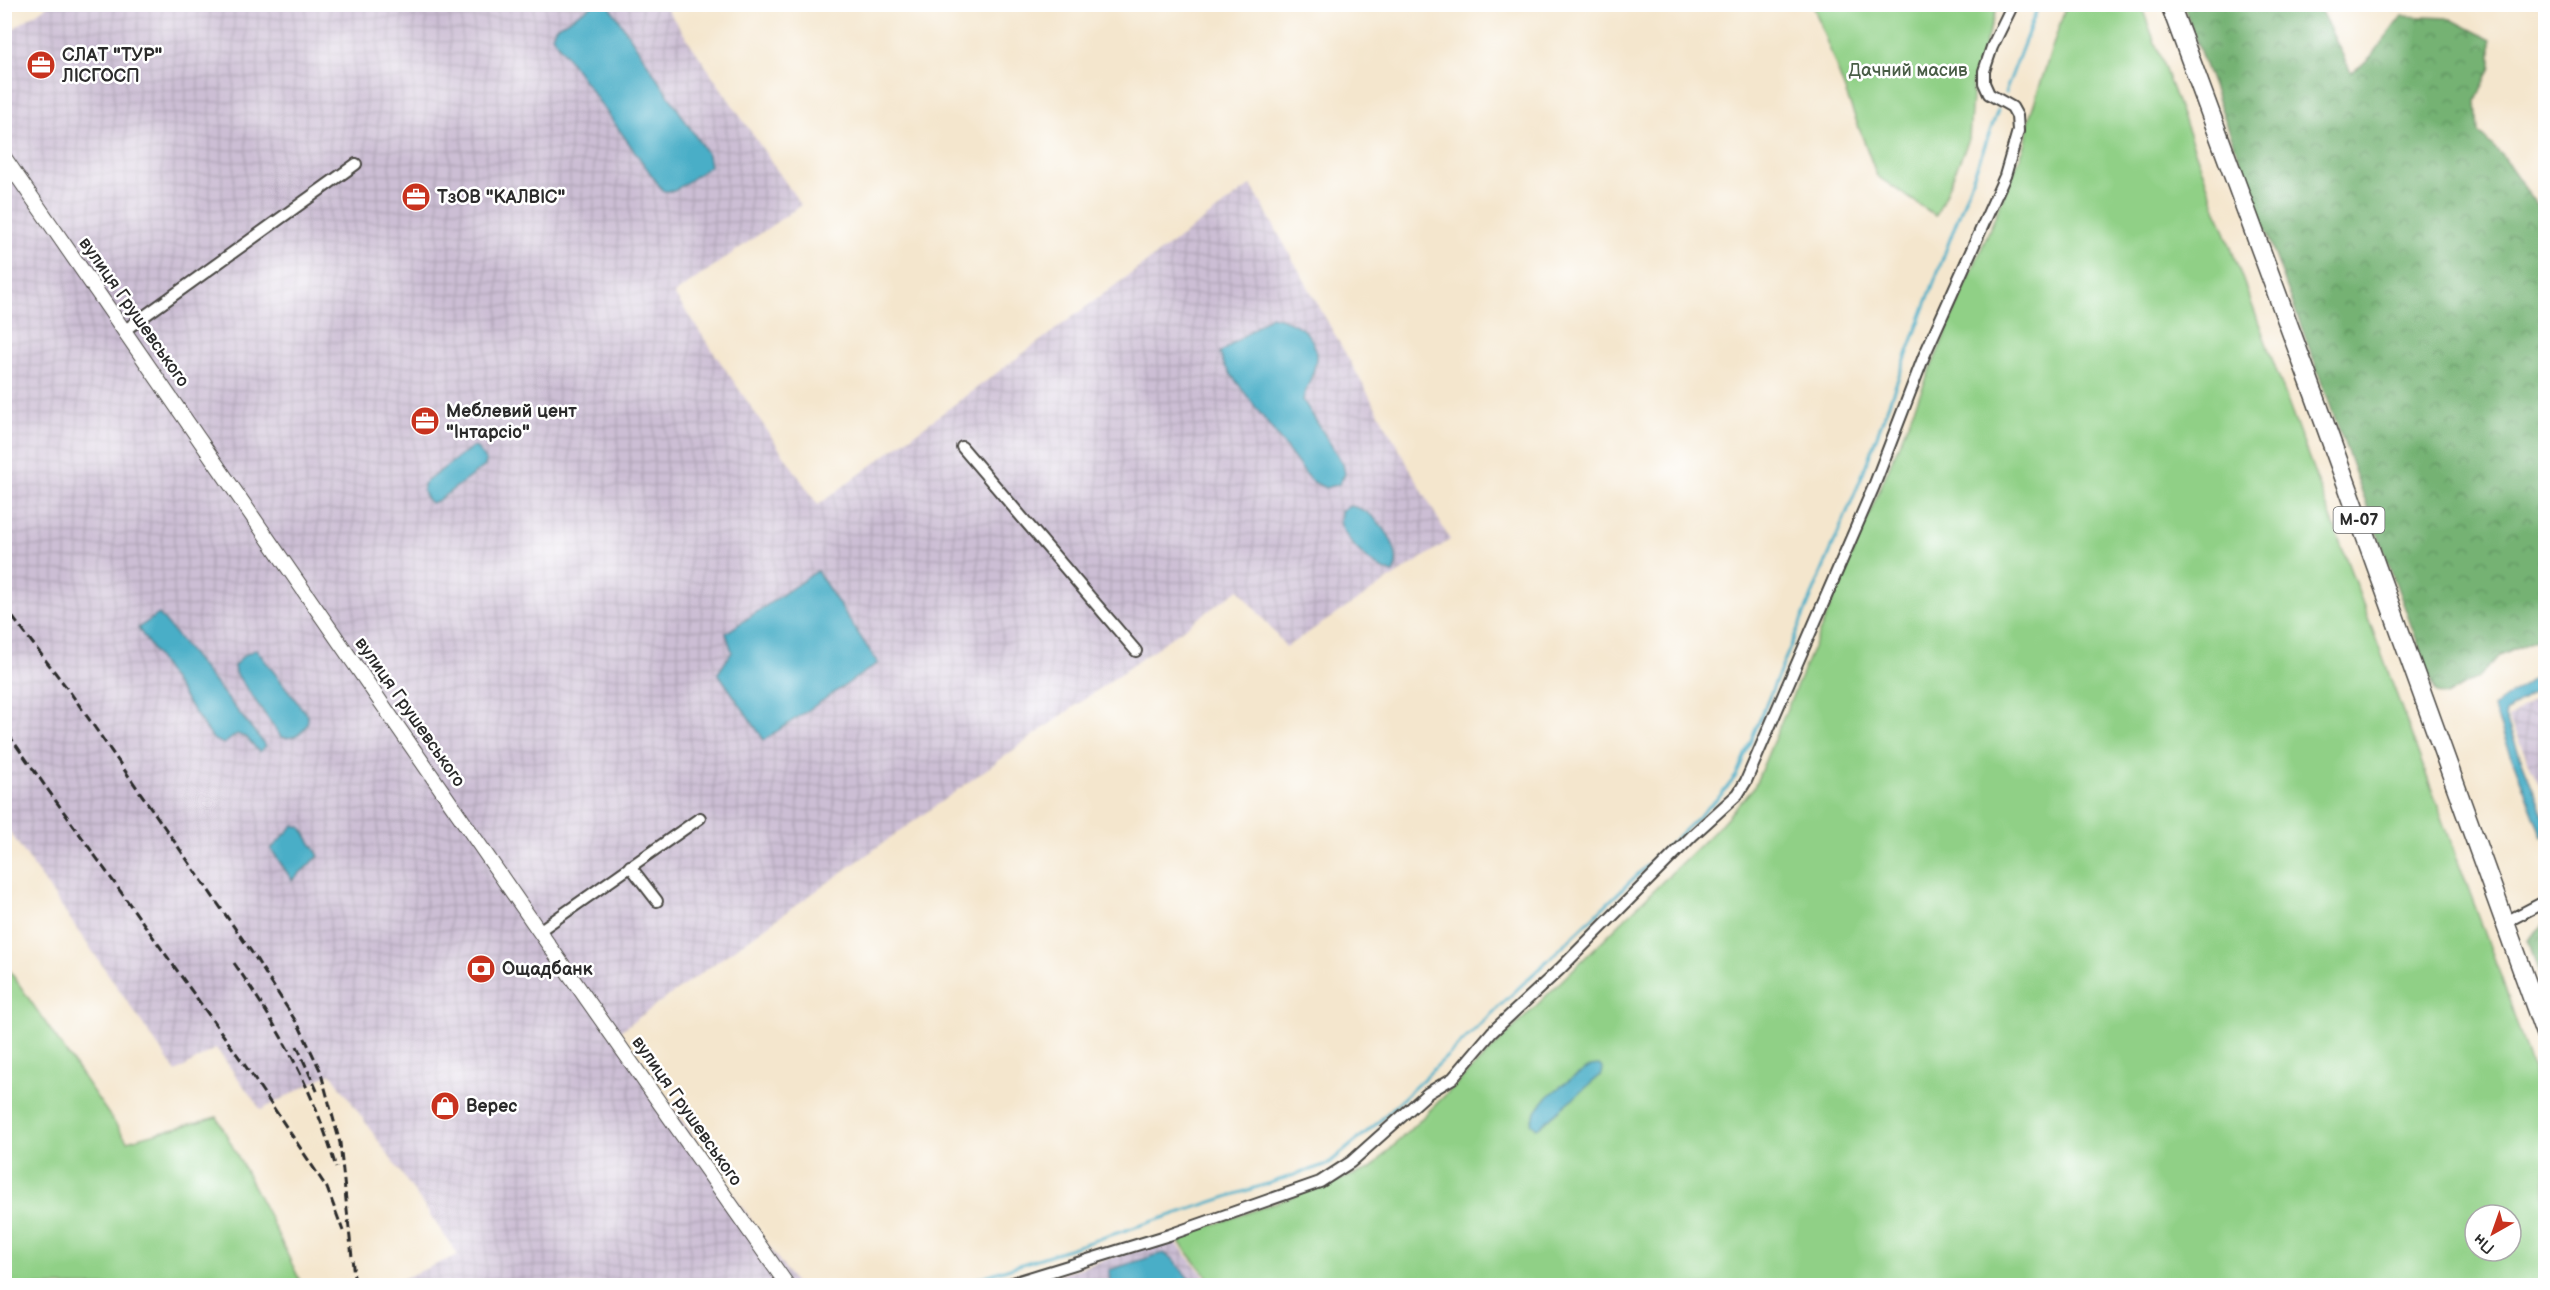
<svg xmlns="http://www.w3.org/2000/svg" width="2550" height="1290" font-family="'Balsamiq Sans',sans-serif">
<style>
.industrial{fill:url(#industrial-grid)}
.forest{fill:url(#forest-crowns);stroke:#506e4f;stroke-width:1.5}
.green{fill:#90d086;stroke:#5e7e58;stroke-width:1.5;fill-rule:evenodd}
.water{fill:#48aec7;stroke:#3a6c79;stroke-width:1.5}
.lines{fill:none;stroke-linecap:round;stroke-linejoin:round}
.stream{stroke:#48aec7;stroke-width:3}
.street-casing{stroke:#494743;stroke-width:14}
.secondary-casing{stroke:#494743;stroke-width:16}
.highway-casing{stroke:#494743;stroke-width:21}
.street{stroke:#fff;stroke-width:10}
.secondary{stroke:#fff;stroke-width:14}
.highway{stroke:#fff;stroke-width:18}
.rail{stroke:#2b2b2b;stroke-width:3;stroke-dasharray:9 4.5;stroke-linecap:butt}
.labels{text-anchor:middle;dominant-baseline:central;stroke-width:5;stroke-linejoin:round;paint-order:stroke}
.shield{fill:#fff;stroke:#6b6b6b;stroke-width:1.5}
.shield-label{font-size:16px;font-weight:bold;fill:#2b2b2b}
.poi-label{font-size:18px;font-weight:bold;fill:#2b2b2b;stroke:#fff;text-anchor:start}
.park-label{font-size:18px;fill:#495d46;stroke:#fff}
.street-label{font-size:18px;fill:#2b2b2b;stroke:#fff}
</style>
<defs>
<pattern id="industrial-grid" width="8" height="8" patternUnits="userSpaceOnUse" patternTransform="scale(1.5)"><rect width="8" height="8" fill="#ccbed4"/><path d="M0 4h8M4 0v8" fill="none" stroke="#afa3b6"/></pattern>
<pattern id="forest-crowns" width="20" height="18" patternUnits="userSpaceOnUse" patternTransform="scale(1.5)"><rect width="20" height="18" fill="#74b273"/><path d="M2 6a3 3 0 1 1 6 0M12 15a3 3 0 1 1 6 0" fill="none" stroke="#5f915f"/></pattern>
</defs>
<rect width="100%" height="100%" fill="#fff"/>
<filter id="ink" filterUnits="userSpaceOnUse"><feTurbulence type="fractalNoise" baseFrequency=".0167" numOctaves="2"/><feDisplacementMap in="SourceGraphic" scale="12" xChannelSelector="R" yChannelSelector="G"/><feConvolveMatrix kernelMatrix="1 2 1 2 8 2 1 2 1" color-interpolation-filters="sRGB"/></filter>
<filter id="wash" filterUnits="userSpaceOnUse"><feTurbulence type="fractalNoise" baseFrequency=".008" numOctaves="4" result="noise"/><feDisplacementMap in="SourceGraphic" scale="24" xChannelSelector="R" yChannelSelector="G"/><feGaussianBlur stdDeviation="1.35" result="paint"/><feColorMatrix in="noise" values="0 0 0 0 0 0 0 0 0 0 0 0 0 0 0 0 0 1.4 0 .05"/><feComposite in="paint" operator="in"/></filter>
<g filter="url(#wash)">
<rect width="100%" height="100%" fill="#f4e6cd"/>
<!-- industrial -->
<g class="industrial">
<path d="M50 4 664 5 801 205 674 294 818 505 1251 185 1450 540 1286 647 1239 589 620 1031 796 1285H388L458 1255 331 1073 261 1110 216 1048 176 1072 5 825 4 35Z"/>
<path d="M2545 691V797L2508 718Z"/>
<path d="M1172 1238 1212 1285 1024 1286Z"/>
</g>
<!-- forest -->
<g class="forest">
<path d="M2183 5H2318L2351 72C2373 61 2386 35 2402 16L2449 18 2491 40V67L2476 101 2478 132 2502 155 2545 217V633L2538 639 2500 656 2477 678 2446 696 2436 693Z"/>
<path d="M2545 923V991L2528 940Z"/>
</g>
<!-- green -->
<g class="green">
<path d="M1813 5H1998L1973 81 1969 139 1936 216 1877 176Z"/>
<path d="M2066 5H2141L2503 982 2545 1108V1285L1215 1286 1176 1238 1370 1169 1720 825 1754 787 2026 143 2029 119ZM2475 1215H2511V1251H2475Z"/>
<path d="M5 964 127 1141 217 1117 269 1216 302 1285 22 1286 5 1283Z"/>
</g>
<!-- water -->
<g class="water">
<path d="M593 5H609L708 155 710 166 674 191H663L552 36 555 28Z"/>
<path d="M1271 316C1292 320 1317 332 1316 358 1316 371 1306 387 1303 400L1343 464 1345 474 1339 484 1325 488 1310 480 1224 365 1220 353Z"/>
<path d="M472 447 477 448 486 461 485 466 437 501 431 503C425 498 422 491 423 484Z"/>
<path d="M1348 506C1374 506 1407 550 1393 573 1375 570 1348 544 1341 525 1339 522 1341 515 1341 511Z"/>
<path d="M817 571 878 663 764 740 718 673 732 652 726 633Z"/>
<path d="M159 614 266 746 259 752 247 738 237 734 224 744 214 740 203 725 138 628Z"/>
<path d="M256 649 308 716C309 731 294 740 281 737L235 672 234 666 243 656Z"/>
<path d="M2545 670V684L2506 712 2505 717 2545 820V836L2542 837 2493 707Z"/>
<path d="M294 825 301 827 319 856 292 880 271 849Z"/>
<path d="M1599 1065 1603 1069 1602 1074 1543 1124 1537 1128 1531 1123C1536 1099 1571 1079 1591 1066Z"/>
<path d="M1163 1253 1172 1258 1194 1285H1110L1109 1270Z"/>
</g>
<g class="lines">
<!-- stream -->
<g class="stream">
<path d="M2005 93 2039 4"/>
<path d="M955 1286 1328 1164 1374 1126 1721 795 1736 776 1860 481 1998 110"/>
</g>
</g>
</g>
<g filter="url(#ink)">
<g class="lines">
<!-- street casing -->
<g class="street-casing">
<g id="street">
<path d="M125 330 356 164"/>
<path d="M962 447 1136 651"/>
<path d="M630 866 657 901"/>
<path d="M2504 923 2546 901"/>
<path d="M539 931 700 818"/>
<path d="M1003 1286 1169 1235 1320 1182 1351 1162 1428 1093 1453 1078 1492 1032 1560 969 1693 835 1738 794 1746 781 1874 486 1924 356 2005 176 2018 131 2017 116 2012 107 1989 94 1984 83V71L1992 47 2013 4"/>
</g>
</g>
<!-- secondary casing -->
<g class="secondary-casing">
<path id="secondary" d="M4 157 539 931 788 1286"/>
</g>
<!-- highway casing -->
<g class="highway-casing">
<path id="highway" d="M2170 4 2314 394 2546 1036"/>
</g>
<!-- street -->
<use href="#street" class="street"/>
<!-- secondary -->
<use href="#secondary" class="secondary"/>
<!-- highway -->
<use href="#highway" class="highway"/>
<!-- rail -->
<g class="rail">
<path d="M4 606 70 692 255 957 300 1028 320 1070 340 1143 355 1286"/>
<path d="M8 734 251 1074 327 1188 343 1231"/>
<path d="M234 963C280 1029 314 1090 336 1168"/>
<path d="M297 1046 318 1093"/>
</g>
</g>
</g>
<!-- icons -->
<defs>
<g id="office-disc" transform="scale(1.5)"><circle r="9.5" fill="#c8321e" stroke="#fff"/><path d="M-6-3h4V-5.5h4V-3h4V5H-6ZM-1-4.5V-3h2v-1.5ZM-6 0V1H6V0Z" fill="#fff"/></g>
<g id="bank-disc" transform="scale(1.5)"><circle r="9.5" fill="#c8321e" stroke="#fff"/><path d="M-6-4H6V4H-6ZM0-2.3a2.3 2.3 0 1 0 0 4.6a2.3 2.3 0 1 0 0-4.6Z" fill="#fff"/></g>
<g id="shop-disc" transform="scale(1.5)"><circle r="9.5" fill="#c8321e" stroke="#fff"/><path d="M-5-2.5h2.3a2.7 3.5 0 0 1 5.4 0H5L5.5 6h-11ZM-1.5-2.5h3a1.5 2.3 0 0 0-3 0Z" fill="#fff"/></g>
</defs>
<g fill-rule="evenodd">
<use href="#office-disc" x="41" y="65"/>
<use href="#office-disc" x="416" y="197"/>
<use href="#office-disc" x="425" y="421"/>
<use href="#bank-disc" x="481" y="969"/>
<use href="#shop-disc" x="445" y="1106"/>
</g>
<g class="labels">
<!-- shield labels -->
<rect class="shield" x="2333.5" y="507" width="51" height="26" rx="4.5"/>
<g class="shield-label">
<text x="2359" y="520">М-07</text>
</g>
<!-- poi labels -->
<g class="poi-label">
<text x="62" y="55">СЛАТ "ТУР"<tspan x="62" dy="21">ЛІСГОСП</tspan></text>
<text x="437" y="197">ТзОВ "КАЛВІС"</text>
<text x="446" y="411">Меблевий цент<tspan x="446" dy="21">"Інтарсіо"</tspan></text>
<text x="502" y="969">Ощадбанк</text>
<text x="466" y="1106">Верес</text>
</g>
<!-- park labels -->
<g class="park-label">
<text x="1908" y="70">Дачний масив</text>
</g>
<!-- street labels -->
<g class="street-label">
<text transform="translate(134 312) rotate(55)">вулиця Грушевського</text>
<text transform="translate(410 712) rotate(55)">вулиця Грушевського</text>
<text transform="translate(687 1111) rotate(55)">вулиця Грушевського</text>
</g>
</g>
<!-- margin -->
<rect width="2550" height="1290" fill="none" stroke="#fff" stroke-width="24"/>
<!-- north arrow -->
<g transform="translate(2493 1233) rotate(220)"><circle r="28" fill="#ffffff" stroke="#aaaaaa" stroke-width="1.5"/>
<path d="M0-4.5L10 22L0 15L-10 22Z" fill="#c8321e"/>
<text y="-9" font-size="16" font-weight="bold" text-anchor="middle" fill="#2b2b2b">Пн</text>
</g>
</svg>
